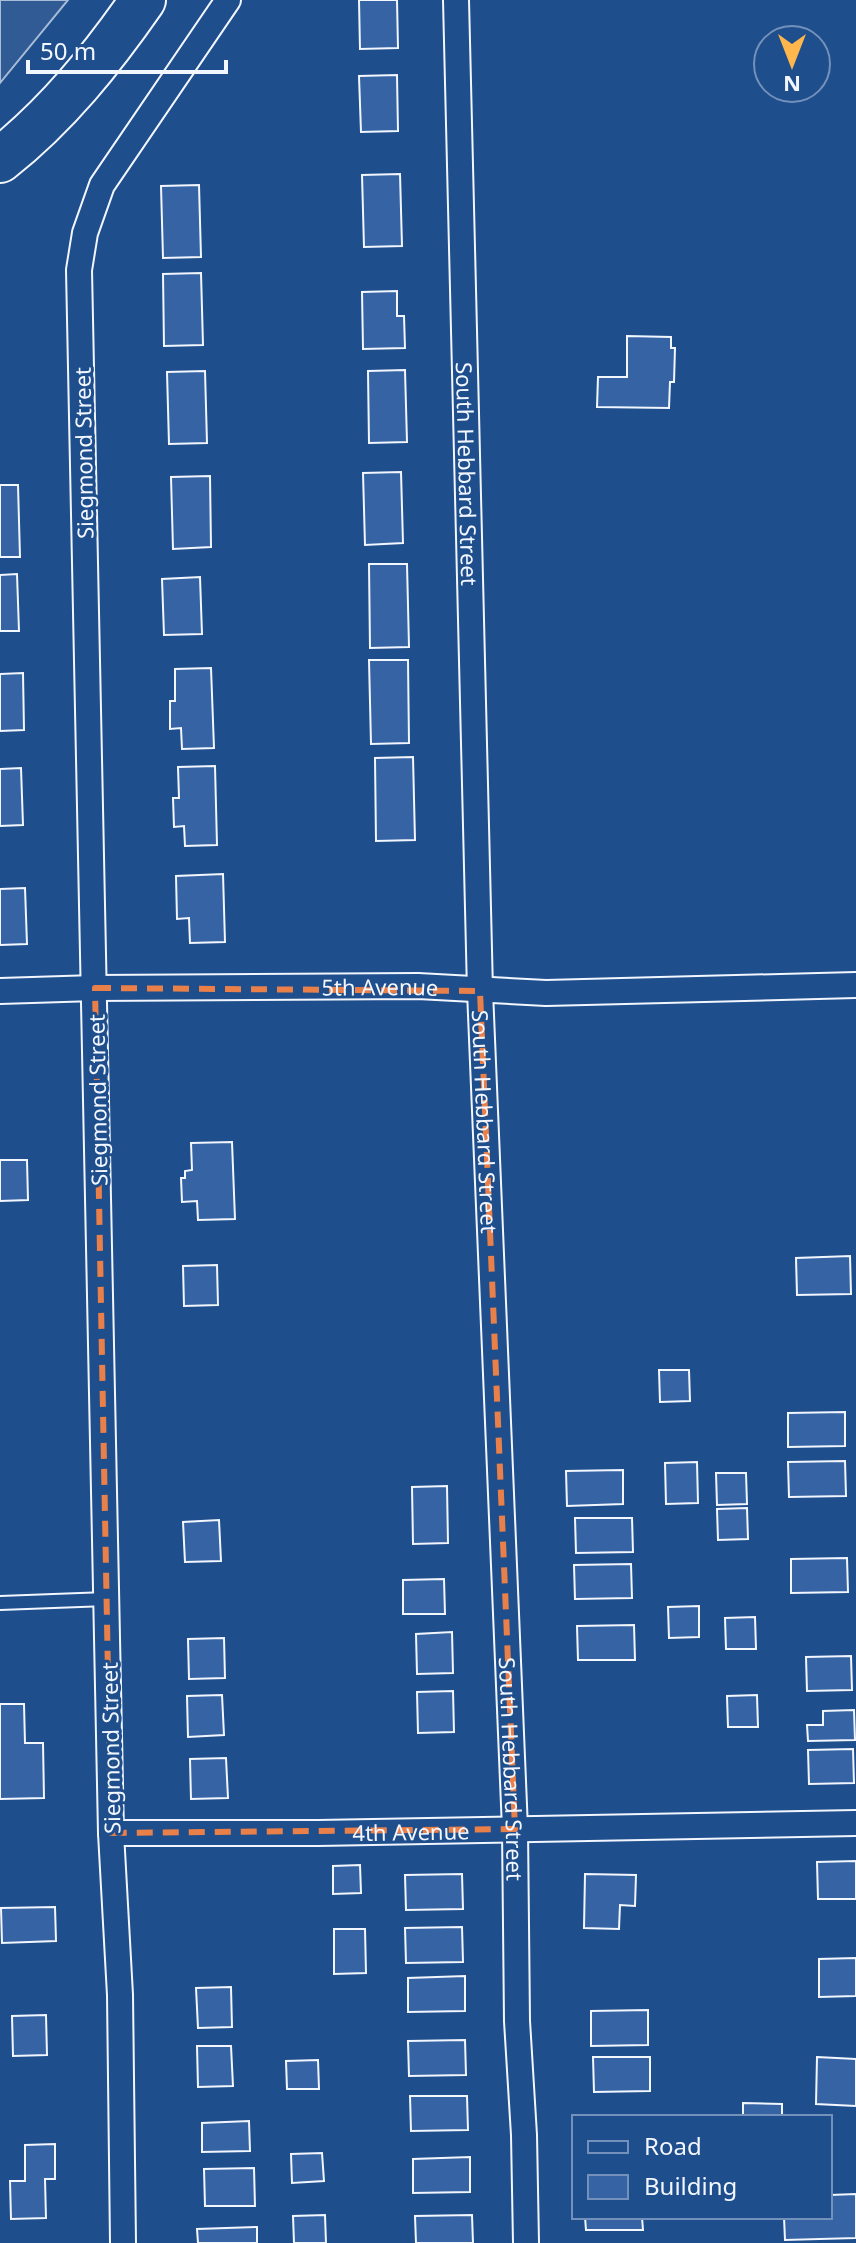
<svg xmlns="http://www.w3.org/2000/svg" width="856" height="2243" font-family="'Noto Sans',sans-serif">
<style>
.green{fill:#305b95;stroke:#a8bbd7;stroke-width:2}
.building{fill:#3563a3;stroke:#f2f6ff;stroke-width:2}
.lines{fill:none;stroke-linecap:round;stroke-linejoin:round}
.lane-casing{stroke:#f2f6ff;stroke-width:16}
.street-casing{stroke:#f2f6ff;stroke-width:28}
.highway-casing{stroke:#f2f6ff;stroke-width:48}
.lane{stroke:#1f4e8c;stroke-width:12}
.street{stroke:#1f4e8c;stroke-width:24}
.highway{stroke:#1f4e8c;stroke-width:44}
.marked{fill:none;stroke:#ea8049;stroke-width:6;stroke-dasharray:16 10;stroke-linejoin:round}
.labels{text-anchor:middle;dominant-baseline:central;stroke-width:6;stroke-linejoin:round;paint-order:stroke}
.street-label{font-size:22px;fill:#f2f6ff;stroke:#1f4e8c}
</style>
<rect width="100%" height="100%" fill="#1f4e8c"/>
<!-- green -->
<path class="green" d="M0 0H68L0 83Z"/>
<!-- building -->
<g class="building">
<path d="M359 0H397L398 48 360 49Z"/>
<path d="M397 75 398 131 361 132 359 76Z"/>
<path d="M400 174 402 246 364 247 362 175Z"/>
<path d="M199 185 201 257 163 258 161 186Z"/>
<path d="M201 273 203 345 164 346 163 274Z"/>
<path d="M397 291V316H404L405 348 363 349 362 292Z"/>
<path d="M627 336 671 337V348H675L674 382H670L669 408 597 407 598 377H627Z"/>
<path d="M405 370 407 442 369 443 368 371Z"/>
<path d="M205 371 207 443 169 444 167 372Z"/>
<path d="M401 472 403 543 365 545 363 473Z"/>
<path d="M210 476 211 547 173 549 171 477Z"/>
<path d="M0 485H18L20 557H0Z"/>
<path d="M369 564H407L409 647 370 648Z"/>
<path d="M17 574 19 631H0V575Z"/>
<path d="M200 577 202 634 164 635 162 579Z"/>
<path d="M369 660H408L409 743 371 744Z"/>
<path d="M211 668 214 748 182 749 181 728 170 729V701H175V669Z"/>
<path d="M23 673 24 730 0 731V674Z"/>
<path d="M413 757 415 840 376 841 375 758Z"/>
<path d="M215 766 217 845 185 846 184 826 174 827 173 798H179L178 767Z"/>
<path d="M21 768 23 825 0 826V769Z"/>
<path d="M223 874 225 942 190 943 189 918 177 919 176 876Z"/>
<path d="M25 888 27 944 0 945V889Z"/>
<path d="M232 1142 235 1219 198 1220 197 1201 182 1202 181 1178H185V1171L192 1170 191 1143Z"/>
<path d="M0 1160H27L28 1200 0 1201Z"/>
<path d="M850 1256 851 1294 797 1295 796 1258Z"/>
<path d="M217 1265 218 1305 184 1306 183 1266Z"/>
<path d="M659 1370H689L690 1401 660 1402Z"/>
<path d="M845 1412V1446L788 1447V1413Z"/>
<path d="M845 1461 846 1496 789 1497 788 1462Z"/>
<path d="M697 1462 698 1503 666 1504 665 1463Z"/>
<path d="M623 1470V1504L567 1506 566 1471Z"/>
<path d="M716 1473H746L747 1504 717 1505Z"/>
<path d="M447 1486 448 1543 413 1544 412 1487Z"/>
<path d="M747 1508 748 1539 718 1540 717 1509Z"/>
<path d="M575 1518H632L633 1552 576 1553Z"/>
<path d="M219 1520 221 1561 185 1562 183 1522Z"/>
<path d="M847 1558 848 1592 791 1593V1559Z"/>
<path d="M631 1564 632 1598 575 1599 574 1565Z"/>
<path d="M444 1579 445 1614H403V1580Z"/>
<path d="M699 1606V1637L669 1638 668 1607Z"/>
<path d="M755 1617 756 1649H726L725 1618Z"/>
<path d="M634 1625 635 1660H578L577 1626Z"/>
<path d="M452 1632 453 1673 417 1674 416 1634Z"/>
<path d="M224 1638 225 1678 189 1679 188 1639Z"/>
<path d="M851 1656 852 1690 807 1691 806 1657Z"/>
<path d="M453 1691 454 1732 418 1733 417 1692Z"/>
<path d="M222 1695 224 1735 188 1737 187 1696Z"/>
<path d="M757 1695 758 1727H728L727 1696Z"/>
<path d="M0 1704H24L25 1743H43L44 1798 0 1799Z"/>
<path d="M854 1710 855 1740 808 1741 807 1725H823V1711Z"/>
<path d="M853 1749 854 1783 809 1784 808 1750Z"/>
<path d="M226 1758 228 1798 191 1799 190 1759Z"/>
<path d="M856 1861V1899H818L817 1862Z"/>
<path d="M360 1865 361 1893 333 1894V1866Z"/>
<path d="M462 1874 463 1909 406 1910 405 1875Z"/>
<path d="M585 1874 636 1875 635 1906 620 1905 619 1929 584 1928Z"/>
<path d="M55 1907 56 1941 2 1943 1 1908Z"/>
<path d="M462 1927 463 1962 406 1963 405 1928Z"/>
<path d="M334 1929H365L366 1973 334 1974Z"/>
<path d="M856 1958V1996L819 1997V1959Z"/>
<path d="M465 1976V2011L408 2012V1978Z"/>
<path d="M231 1987 232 2027 198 2028 196 1988Z"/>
<path d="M648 2010V2045L591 2046V2011Z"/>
<path d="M46 2015 47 2055 13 2056 12 2016Z"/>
<path d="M465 2040 466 2075 409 2076 408 2041Z"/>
<path d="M197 2046H231L233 2086 198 2087Z"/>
<path d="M593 2057H650V2091L594 2092Z"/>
<path d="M817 2057 856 2059V2106L816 2104Z"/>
<path d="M318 2060 319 2089H287L286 2061Z"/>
<path d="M410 2096H467L468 2130 411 2131Z"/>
<path d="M743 2103 782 2104V2117H743Z"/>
<path d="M249 2121 250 2151 202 2152V2123Z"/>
<path d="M55 2144V2179H45L46 2218 11 2219 10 2181H25V2145Z"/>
<path d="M322 2153 324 2181 292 2183 291 2154Z"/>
<path d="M470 2157V2192L413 2193V2159Z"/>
<path d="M254 2168 255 2206H205L204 2169Z"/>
<path d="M856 2194V2238L785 2240 784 2217H830V2195Z"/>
<path d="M325 2215 326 2243H294L293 2216Z"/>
<path d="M472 2215 473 2243H416L415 2216Z"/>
<path d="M585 2217H642L643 2230H586Z"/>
<path d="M257 2227V2243H198L197 2229Z"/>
</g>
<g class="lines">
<!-- lane casing -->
<g class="lane-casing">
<path id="lane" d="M0 1603 107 1599"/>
</g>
<!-- street casing -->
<g class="street-casing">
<g id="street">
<path id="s1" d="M456 0 480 991 515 1829 517 2021 524 2135 526 2243"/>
<path id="s2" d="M0 991 95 988 418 986 546 993 856 985"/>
<path id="s3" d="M111 1833H318L856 1823"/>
<path d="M123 2243 120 1995 111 1833 79 270 85 233 102 185 228 0"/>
</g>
</g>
<!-- highway casing -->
<g class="highway-casing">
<path id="highway" d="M0 160C57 115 102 59 143 0"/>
</g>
<!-- lane -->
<use href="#lane" class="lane"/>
<!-- street -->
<use href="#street" class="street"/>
<!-- highway -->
<use href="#highway" class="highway"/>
</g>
<!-- marked area -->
<path class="marked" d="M95 988 480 991 515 1829 111 1833Z"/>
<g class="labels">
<!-- street labels -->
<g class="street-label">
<text transform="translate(83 453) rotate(-91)">Siegmond Street</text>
<text stroke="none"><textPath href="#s1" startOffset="474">South Hebbard Street</textPath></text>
<text stroke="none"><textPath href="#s2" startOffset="380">5th Avenue</textPath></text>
<text transform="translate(97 1100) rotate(-91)">Siegmond Street</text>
<text stroke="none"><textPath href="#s1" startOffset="1122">South Hebbard Street</textPath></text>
<text transform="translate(110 1748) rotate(-91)">Siegmond Street</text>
<text stroke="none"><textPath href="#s1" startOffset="1770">South Hebbard Street</textPath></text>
<text stroke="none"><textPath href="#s3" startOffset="300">4th Avenue</textPath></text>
</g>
</g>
<!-- legend -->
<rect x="572" y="2115" width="260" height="104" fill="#1f4e8c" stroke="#7391ba" stroke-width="2"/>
<rect x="588" y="2141" width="40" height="12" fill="#1f4e8c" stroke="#7391ba" stroke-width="2"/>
<text x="644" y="2155" font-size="24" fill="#f2f6ff">Road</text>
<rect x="588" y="2175" width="40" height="24" fill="#3563a3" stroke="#7391ba" stroke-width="2"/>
<text x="644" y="2195" font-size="24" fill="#f2f6ff">Building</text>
<!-- north arrow -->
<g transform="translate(792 64) rotate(180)"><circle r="38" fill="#1f4e8c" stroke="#7391ba" stroke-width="2"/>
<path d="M0-6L14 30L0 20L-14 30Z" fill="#ffb74d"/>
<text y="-12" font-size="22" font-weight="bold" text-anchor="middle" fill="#f2f6ff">N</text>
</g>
<!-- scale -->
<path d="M28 60v12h198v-12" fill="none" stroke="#f2f6ff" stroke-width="4"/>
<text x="40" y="60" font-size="24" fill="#f2f6ff" stroke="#1f4e8c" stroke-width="6" paint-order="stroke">50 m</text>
</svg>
